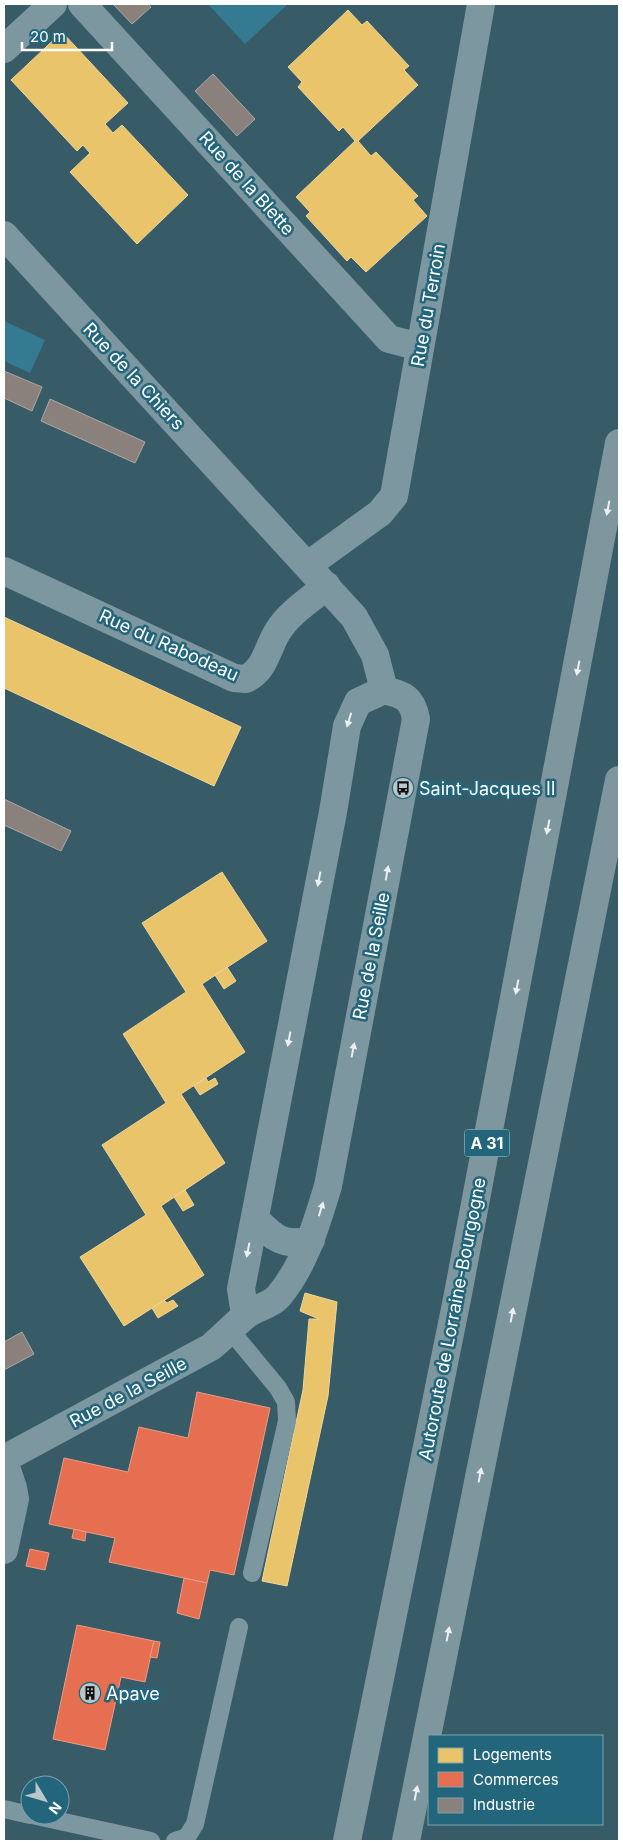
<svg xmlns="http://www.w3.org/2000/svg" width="623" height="1845" font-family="Inter,sans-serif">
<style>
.green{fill:#347b92}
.homes{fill:#e9c46a;stroke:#f0d697}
.shops{fill:#e76f51;stroke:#ee9a85}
.industry{fill:#8a817c;stroke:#ada7a3}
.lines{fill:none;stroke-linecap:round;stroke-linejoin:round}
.service{stroke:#7c979f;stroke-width:18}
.minor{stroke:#7c979f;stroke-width:28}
.motorway{stroke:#7e979f;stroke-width:28}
.oneway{fill:#eceff1}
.oneway2{fill:#ebeff1}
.labels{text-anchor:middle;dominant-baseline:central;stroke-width:5;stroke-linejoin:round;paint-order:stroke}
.shield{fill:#23667c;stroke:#bdd1d8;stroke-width:1}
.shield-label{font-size:16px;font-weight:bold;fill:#fff}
.street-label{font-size:18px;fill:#fff;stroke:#23667c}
.poi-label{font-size:18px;fill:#fff;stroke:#23667c;text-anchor:start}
</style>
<rect width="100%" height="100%" fill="#375c68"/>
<!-- green -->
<g class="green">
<path d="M208 4H288L245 44Z"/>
<path d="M4 321 45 340 30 373 4 361Z"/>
</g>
<!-- homes -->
<g class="homes">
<path d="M348 10 362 25 367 21 409 66 404 70 418 85 358 141 371 156 376 152 418 196 413 200 427 216 366 272 351 257 347 261 306 216 310 212 296 197 355 141 343 127 339 131 298 87 302 82 288 67Z"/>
<path d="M62 32 128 103 105 124 113 133 122 125 188 195 137 244 70 172 90 153 83 145 77 151 11 80Z"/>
<path d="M4 617 241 727 214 786 4 688Z"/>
<path d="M222 872 267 941 202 984 245 1052 181 1094 225 1163 161 1206 204 1275 124 1326 80 1257 146 1215 102 1145 166 1103 123 1034 186 992 142 923Z"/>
<path d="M227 967 236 981 224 989 215 975Z"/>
<path d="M206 1078 208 1082 215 1078 218 1084 200 1095 194 1086Z"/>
<path d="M185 1190 194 1205 183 1211 174 1197Z"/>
<path d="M305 1293 337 1302 328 1396 287 1586 262 1581 303 1390 309 1319H319L300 1311Z"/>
<path d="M164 1300 167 1303 173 1300 178 1306 158 1318 152 1308Z"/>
</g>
<!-- shops -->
<g class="shops">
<path d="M197 1392 270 1408 234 1575 210 1570 207 1583 109 1562 115 1538 49 1524 64 1458 128 1472 139 1427 188 1438Z"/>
<path d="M74 1529 86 1532 85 1541 72 1538Z"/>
<path d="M30 1549 49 1553 45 1570 26 1566Z"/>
<path d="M184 1578 207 1583 199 1619 177 1613Z"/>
<path d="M77 1625 154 1641 145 1682 121 1677 105 1750 53 1739Z"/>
<path d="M154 1641 160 1642 157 1658 150 1657Z"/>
</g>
<!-- industry -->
<g class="industry">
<path d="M113 4H148L151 7 132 24Z"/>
<path d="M213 74 255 119 237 136 195 91Z"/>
<path d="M4 371 42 387 32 411 4 398Z"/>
<path d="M50 399 145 442 135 463 41 421Z"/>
<path d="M4 799 71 831 61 851 4 825Z"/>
<path d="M22 1332 34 1354 4 1370V1342Z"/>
</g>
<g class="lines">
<!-- service -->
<g class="service">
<path d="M231 1331 278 1388 286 1402 287 1421 252 1573"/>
<path d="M4 1809 30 1815"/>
<path d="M32 1815 151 1841"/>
<path d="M175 1841 187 1837 195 1824 239 1627"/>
</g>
<!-- minor -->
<g class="minor">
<path d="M82 4 389 339 420 347"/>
<path d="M4 49 53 4"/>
<path d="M4 235 354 617 375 655 384 690"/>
<path d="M308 565 380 513 394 496 481 4"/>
<path d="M4 571 234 678 246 679C266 669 267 648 278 631 289 613 311 599 327 586"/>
<path d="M255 1219C274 1238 283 1247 311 1240"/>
<path d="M4 1459 211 1347C223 1337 233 1326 245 1316 254 1308 270 1306 278 1297 305 1265 316 1225 328 1186L416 719C412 697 403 695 384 690L358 702 347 726 333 812 241 1289 245 1315"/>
<path d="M4 1461 13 1488 15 1499 4 1550"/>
</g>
<!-- motorway -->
<g class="motorway">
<path d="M347 1841 457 1299 619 443"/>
<path d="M406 1841 619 780"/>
</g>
</g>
<!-- one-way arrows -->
<defs><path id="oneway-solid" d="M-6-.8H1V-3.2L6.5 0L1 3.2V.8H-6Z" transform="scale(1.25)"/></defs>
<g class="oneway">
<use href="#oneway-solid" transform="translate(608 508) rotate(101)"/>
<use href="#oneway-solid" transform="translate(578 668) rotate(101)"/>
<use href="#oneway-solid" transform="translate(548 827) rotate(101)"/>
<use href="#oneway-solid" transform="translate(517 987) rotate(101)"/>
<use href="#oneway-solid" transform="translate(512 1315) rotate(-79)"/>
<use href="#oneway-solid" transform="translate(480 1475) rotate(-79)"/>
<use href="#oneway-solid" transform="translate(448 1634) rotate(-79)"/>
<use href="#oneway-solid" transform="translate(416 1793) rotate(-79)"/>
</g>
<g class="oneway2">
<use href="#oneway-solid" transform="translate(349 720) rotate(107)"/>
<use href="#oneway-solid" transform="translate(387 873) rotate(-80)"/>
<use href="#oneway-solid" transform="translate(319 879) rotate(101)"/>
<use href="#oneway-solid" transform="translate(289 1039) rotate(101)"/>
<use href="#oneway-solid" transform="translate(353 1050) rotate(-79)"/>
<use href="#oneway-solid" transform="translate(321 1209) rotate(-73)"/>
<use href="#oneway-solid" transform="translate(248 1250) rotate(101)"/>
</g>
<!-- icons -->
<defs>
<g id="bus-disc" transform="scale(1.125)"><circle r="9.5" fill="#b9c6ca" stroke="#23667c"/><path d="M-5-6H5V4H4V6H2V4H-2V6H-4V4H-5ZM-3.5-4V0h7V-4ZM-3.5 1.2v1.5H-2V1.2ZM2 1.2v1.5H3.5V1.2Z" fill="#111"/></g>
<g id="building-disc" transform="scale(1.125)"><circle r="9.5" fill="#b9c6ca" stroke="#23667c"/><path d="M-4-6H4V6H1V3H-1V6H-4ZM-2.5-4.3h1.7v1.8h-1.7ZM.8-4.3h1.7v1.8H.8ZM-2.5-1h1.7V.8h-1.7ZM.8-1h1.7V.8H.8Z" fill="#111"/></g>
</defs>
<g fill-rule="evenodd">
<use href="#bus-disc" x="403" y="788"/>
<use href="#building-disc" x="90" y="1693"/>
</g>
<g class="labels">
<!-- shield labels -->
<rect class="shield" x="464.5" y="1129.5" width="45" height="27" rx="4"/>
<g class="shield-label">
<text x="487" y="1143">A 31</text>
</g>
<!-- street labels -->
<g class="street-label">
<text transform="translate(247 183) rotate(48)">Rue de la Blette</text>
<text transform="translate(428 305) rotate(-80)">Rue du Terroin</text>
<text transform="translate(134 376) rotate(47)">Rue de la Chiers</text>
<text transform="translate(169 645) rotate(24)">Rue du Rabodeau</text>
<text transform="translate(371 956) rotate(-79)">Rue de la Seille</text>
<text transform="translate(452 1319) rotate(-79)">Autoroute de Lorraine-Bourgogne</text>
<text transform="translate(128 1392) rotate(-28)">Rue de la Seille</text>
</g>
<!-- poi labels -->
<g class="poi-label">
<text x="419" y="788">Saint-Jacques II</text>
<text x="106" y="1693">Apave</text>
</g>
</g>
<!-- border -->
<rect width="623" height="1845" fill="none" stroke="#ffffff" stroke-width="10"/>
<!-- legend -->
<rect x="428" y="1735" width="175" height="90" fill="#23667c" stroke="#7ba3b0"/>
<rect x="438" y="1748" width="25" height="15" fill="#e9c46a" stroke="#7ba3b0"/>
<text x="473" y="1760" font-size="15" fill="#ffffff">Logements</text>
<rect x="438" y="1772" width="25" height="15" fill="#e76f51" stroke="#7ba3b0"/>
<text x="473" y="1785" font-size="15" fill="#ffffff">Commerces</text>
<rect x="438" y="1798" width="25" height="15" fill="#8a817c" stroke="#7ba3b0"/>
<text x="473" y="1810" font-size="15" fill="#ffffff">Industrie</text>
<!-- north arrow -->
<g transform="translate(45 1800) rotate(128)"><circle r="24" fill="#23667c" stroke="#7ba3b0"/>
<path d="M0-4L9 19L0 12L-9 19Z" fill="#b9c6ca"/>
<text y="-8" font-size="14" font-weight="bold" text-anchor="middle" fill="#ffffff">N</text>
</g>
<!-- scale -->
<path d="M22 42v8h90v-8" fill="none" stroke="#ffffff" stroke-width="2.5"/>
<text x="30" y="42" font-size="15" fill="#ffffff" stroke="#23667c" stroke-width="4" paint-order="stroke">20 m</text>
</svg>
